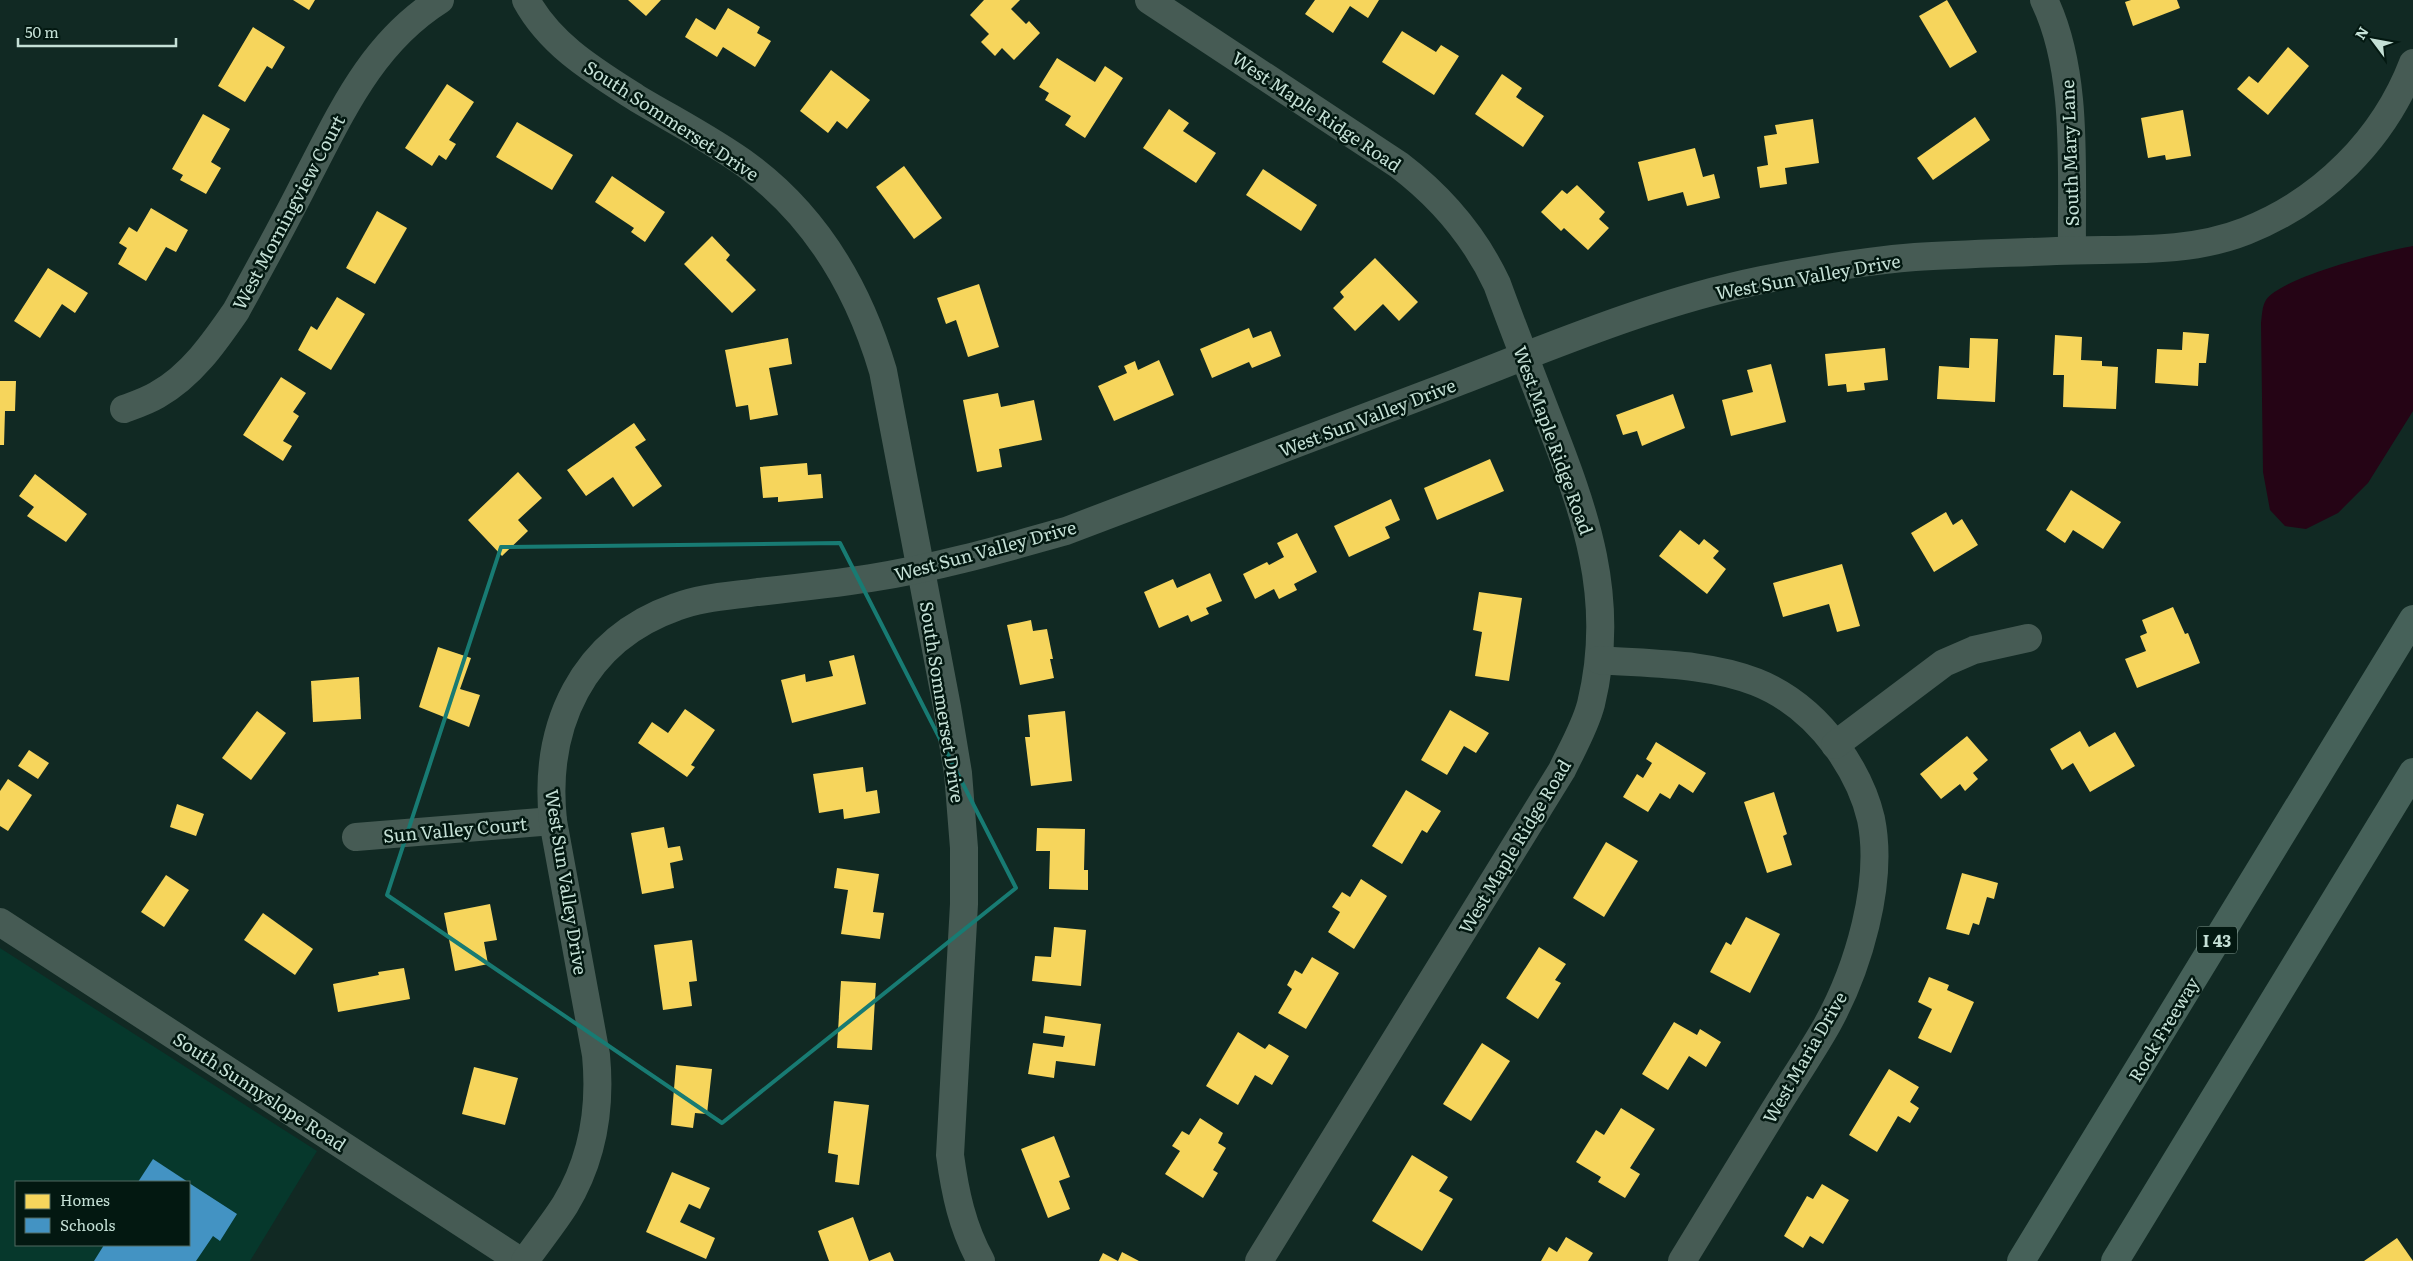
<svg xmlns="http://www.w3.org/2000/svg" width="2413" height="1261" font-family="Literata,serif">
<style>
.built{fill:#06382c;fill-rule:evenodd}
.water{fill:#250415}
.homes{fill:#f6d55c}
.schools{fill:#4393c3}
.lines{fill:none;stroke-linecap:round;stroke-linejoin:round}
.minor{stroke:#465b54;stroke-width:28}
.highway{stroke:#466159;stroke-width:28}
.marked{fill:none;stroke:#187b73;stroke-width:4;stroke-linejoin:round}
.labels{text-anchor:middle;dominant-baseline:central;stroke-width:5;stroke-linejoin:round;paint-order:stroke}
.shield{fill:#031811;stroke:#8ba49b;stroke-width:1}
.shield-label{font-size:16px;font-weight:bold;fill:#c5e0d6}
.street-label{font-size:18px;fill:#c5e0d6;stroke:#031811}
</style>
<rect width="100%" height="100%" fill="#112923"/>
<!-- built -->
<path class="built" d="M0 948 317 1151 250 1261H0ZM16 1182H189V1245H16Z"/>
<!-- water -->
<path class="water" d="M2413 246V411L2368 483 2338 513 2306 529 2285 526 2270 510 2263 472 2261 323C2262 316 2262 306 2266 300 2282 277 2384 251 2413 246Z"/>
<!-- homes -->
<g class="homes">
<path d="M293 0H315L309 10Z"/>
<path d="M628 0H661L646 16Z"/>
<path d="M984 0H1020L1011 9 1026 24 1029 21 1040 33 1014 60 1002 48 995 56 981 42 989 34 970 15Z"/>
<path d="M1315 0H1379L1368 18 1350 6 1333 33 1305 14Z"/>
<path d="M1947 0 1977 52 1950 68 1919 16Z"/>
<path d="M2131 0H2177L2180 8 2133 26 2125 2Z"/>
<path d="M728 8 760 27 757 33 771 41 755 67 723 47 717 57 685 37 696 18 715 30Z"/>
<path d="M253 27 285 47 272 69 267 66 245 102 218 86Z"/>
<path d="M1402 31 1436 52 1441 45 1459 56 1434 95 1382 62Z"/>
<path d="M2288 47 2309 66 2268 115 2237 89 2249 76 2258 83Z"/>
<path d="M1057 58 1095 82 1105 66 1123 78 1085 138 1065 125 1071 116 1045 100 1049 93 1039 87Z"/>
<path d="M831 70 870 100 847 129 837 121 828 133 800 111Z"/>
<path d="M1502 74 1522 88 1516 97 1544 116 1523 147 1475 114Z"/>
<path d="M447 84 474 102 449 140 456 144 446 160 439 155 432 166 405 148Z"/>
<path d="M1169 109 1189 123 1183 131 1216 153 1196 183 1143 148Z"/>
<path d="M2183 110 2191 156 2166 160 2165 155 2148 158 2141 118Z"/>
<path d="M203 114 230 129 211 162 221 168 206 194 180 180 183 175 172 169Z"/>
<path d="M1975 117 1990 140 1933 180 1917 158Z"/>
<path d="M1813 119 1819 163 1785 168 1787 184 1760 188 1757 167 1768 165 1764 136 1777 134 1775 125Z"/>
<path d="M517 122 573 155 552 190 496 157Z"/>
<path d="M1695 148 1703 177 1714 174 1720 198 1687 206 1683 192 1648 201 1638 162Z"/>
<path d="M904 166 942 218 914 239 876 187Z"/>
<path d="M1263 169 1317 205 1301 231 1246 195Z"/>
<path d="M612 176 665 212 645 242 631 232 634 228 595 202Z"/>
<path d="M1577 185 1605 212 1599 219 1609 228 1588 250 1564 228 1561 231 1541 212 1562 190 1567 194Z"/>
<path d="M151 208 188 230 176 252 166 247 146 281 118 264 127 248 119 243 129 227 137 232Z"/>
<path d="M377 211 407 228 375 284 346 268Z"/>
<path d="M712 236 730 255 726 260 756 290 732 313 684 264Z"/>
<path d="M1375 258 1418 302 1399 321 1383 304 1355 331 1333 308 1344 297 1340 292Z"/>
<path d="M48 268 88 293 75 313 62 304 40 338 14 321Z"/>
<path d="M979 284 999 347 968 357 956 320 946 324 937 298Z"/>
<path d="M337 297 365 314 331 370 298 350 311 326 317 330Z"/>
<path d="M1249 328 1253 338 1271 331 1281 356 1252 368 1249 362 1212 378 1200 349Z"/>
<path d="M2183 332 2209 334 2206 363H2199L2198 386 2155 383 2157 349 2182 350Z"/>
<path d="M2055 335 2082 337 2081 360 2102 361V366L2118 367 2116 409 2063 407 2064 375H2053Z"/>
<path d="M788 338 792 364 769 368 778 415 750 420 748 405 736 407 725 350Z"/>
<path d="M1970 338 1998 339 1995 402 1937 399 1939 366 1969 368Z"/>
<path d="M1885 348 1888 380 1864 383 1865 390 1847 392 1846 384 1828 386 1825 354Z"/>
<path d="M1159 360 1174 395 1114 421 1098 386 1127 373 1124 366 1135 361 1138 370Z"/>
<path d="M1771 364 1786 422 1731 436 1722 400 1753 392 1747 370Z"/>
<path d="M281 377 306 393 293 412 299 416 283 441 292 446 283 461 243 435Z"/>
<path d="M0 381H16L15 411H5L4 445H0Z"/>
<path d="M998 393 1001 407 1034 400 1042 440 999 449 1002 467 977 472 963 400Z"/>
<path d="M1673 394 1685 428 1642 446 1637 431 1623 435 1616 415Z"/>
<path d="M634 423 646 440 635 447 662 486 633 507 613 477 586 496 567 470Z"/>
<path d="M1490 459 1504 491 1437 520 1424 488Z"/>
<path d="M807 463 808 475 821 474 823 498 778 502V497L763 498 760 467Z"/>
<path d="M518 472 542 498 518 520 528 531 502 556 468 520Z"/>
<path d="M35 474 87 514 66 542 27 516 34 507 19 496Z"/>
<path d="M2071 490 2121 522 2103 549 2073 530 2065 543 2046 530Z"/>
<path d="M1391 499 1400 520 1385 527 1390 538 1349 557 1334 526Z"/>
<path d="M1946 512 1953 525 1962 519 1978 545 1934 572 1911 533Z"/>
<path d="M1680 530 1699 545 1704 539 1719 551 1713 558 1726 569 1707 594 1659 556Z"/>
<path d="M1297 533 1317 572 1294 584 1297 590 1279 599 1274 589 1255 599 1243 574 1267 562 1269 565 1284 557 1277 543Z"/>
<path d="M1842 564 1860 626 1837 632 1829 604 1783 617 1773 583Z"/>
<path d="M1210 573 1222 601 1206 608 1209 614 1191 622 1188 615 1159 628 1144 592 1173 579 1177 588Z"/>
<path d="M1479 592 1522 598 1509 681 1475 676 1482 632 1473 630Z"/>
<path d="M2173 607 2185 634 2188 633 2200 663 2137 688 2125 659 2146 651 2140 636 2147 633 2142 620Z"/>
<path d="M1031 620 1033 631 1047 629 1053 659H1050L1054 678 1020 685 1007 625Z"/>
<path d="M438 647 471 658 460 689 480 695 469 727 419 707Z"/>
<path d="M854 655 866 704 792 723 781 680 805 674 806 682 833 676 829 661Z"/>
<path d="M359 677 361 719 313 722 311 681Z"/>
<path d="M685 709 715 730 691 765 695 767 687 777 638 743 652 722 668 733Z"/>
<path d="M1450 710 1489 733 1476 753 1464 746 1447 775 1421 760Z"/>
<path d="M257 711 286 733 251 780 222 758Z"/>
<path d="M1065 711 1072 781 1031 786 1025 737H1030L1028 715Z"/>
<path d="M2080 731 2089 747 2115 732 2135 766 2090 792 2073 763 2062 770 2050 749Z"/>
<path d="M1967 736 1988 760 1973 773 1978 779 1965 791 1960 784 1941 799 1920 774Z"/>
<path d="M1656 742 1706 773 1693 793 1679 784 1670 799 1660 793 1648 812 1623 797 1637 774 1643 778 1652 763 1646 759Z"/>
<path d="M29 750 49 763 38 779 18 766Z"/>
<path d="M863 767 866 792 877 790 880 813 844 819 843 809 819 813 813 774Z"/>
<path d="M8 779 32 795 8 831 0 826V791Z"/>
<path d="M1406 790 1441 811 1427 833 1422 830 1402 864 1372 846Z"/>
<path d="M1774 792 1787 834 1783 836 1792 865 1767 873 1744 802Z"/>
<path d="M177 804 204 814 196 836 170 827Z"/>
<path d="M664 827 668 848 680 846 683 860 670 863 674 888 642 894 631 833Z"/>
<path d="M1037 828 1085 829 1084 870H1088V890L1049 889 1050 851H1036Z"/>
<path d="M1606 842 1638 861 1604 917 1573 898Z"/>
<path d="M837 868 879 874 873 912 884 913 880 939 841 934 848 890 834 888Z"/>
<path d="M1962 873 1998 883 1994 899 1987 897 1979 925 1973 923 1969 935 1946 929Z"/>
<path d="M166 875 189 890 164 927 141 912Z"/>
<path d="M1361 879 1387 896 1354 949 1328 932 1340 912 1332 907 1342 892 1350 897Z"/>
<path d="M490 904 497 940 484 942 488 964 455 971 444 913Z"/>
<path d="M263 913 313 949 295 975 244 940Z"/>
<path d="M1746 917 1780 934 1750 993 1710 972 1726 942 1731 945Z"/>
<path d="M1054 927 1086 930 1081 986 1032 981 1035 956 1051 957Z"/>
<path d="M692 940 697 981 689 982 692 1006 663 1010 654 945Z"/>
<path d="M1539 947 1566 964 1555 980 1561 983 1538 1019 1506 998Z"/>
<path d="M1312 957 1339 973 1306 1029 1278 1013 1292 989 1287 985 1295 970 1302 974Z"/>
<path d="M404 968 410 999 338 1012 333 984 379 975 378 972Z"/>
<path d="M1929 977 1949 985 1947 990 1974 1002 1951 1053 1918 1038 1932 1009 1918 1002Z"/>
<path d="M841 981 876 983 872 1050 837 1048Z"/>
<path d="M1045 1016 1101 1024 1095 1066 1056 1061 1054 1078 1028 1074 1033 1043 1063 1047 1065 1036 1043 1033Z"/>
<path d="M1674 1022 1697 1035 1700 1029 1721 1042 1706 1067 1689 1056 1668 1090 1642 1074Z"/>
<path d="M1238 1032 1265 1049 1269 1044 1289 1056 1272 1085 1255 1075 1238 1105 1206 1086Z"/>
<path d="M1482 1043 1510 1061 1471 1121 1443 1104Z"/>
<path d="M676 1065 712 1069 707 1114 695 1113 693 1128 671 1125Z"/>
<path d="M474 1067 518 1078 505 1125 462 1114Z"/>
<path d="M1889 1069 1919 1087 1910 1102 1919 1108 1910 1123 1898 1116 1877 1152 1849 1135Z"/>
<path d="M834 1101 869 1105 859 1185 835 1182 838 1155 828 1153Z"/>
<path d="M1621 1108 1655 1129 1630 1168 1640 1174 1625 1198 1598 1182 1601 1177 1576 1162 1596 1130 1604 1135Z"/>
<path d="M1200 1118 1223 1133 1218 1143 1226 1148 1213 1170 1218 1173 1203 1198 1165 1174 1180 1151 1172 1146 1182 1131 1189 1135Z"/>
<path d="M1054 1136 1070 1177 1059 1181 1070 1209 1048 1218 1021 1149Z"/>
<path d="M1412 1155 1448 1177 1439 1191 1453 1199 1422 1251 1372 1221Z"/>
<path d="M672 1172 710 1188 700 1209 689 1204 680 1222 715 1238 706 1259 646 1232Z"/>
<path d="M1822 1184 1849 1200 1823 1244 1810 1236 1803 1248 1784 1236 1807 1196 1813 1199Z"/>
<path d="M853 1217 869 1261 890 1252 894 1261H829L818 1231Z"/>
<path d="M1566 1237 1593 1253 1588 1261H1541L1549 1247 1557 1252Z"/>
<path d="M2397 1238 2413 1261H2364Z"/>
<path d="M1122 1252 1139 1261H1099L1103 1253 1118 1261Z"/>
</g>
<!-- schools -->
<g class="schools">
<path d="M153 1159 188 1182H138Z"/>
<path d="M189 1183 237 1214 220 1241 213 1236 196 1261H94L104 1245H189Z"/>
</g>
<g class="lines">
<!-- minor -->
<g class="minor">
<path d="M526 0C551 46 596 72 638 99 675 121 714 141 748 166 818 218 859 290 883 371L947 707 958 773 964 848V904L950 1155C955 1192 962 1227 981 1261"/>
<path d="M1149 0 1399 165C1441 197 1474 235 1497 284 1513 328 1530 371 1547 415 1585 512 1617 598 1591 704 1585 727 1572 749 1562 770L1259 1261"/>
<path d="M2044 0C2079 72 2071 171 2072 250"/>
<path d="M124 409C135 405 147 401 157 395 191 376 214 343 236 311 260 267 284 224 306 180 342 111 372 43 440 0"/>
<path d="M1599 660C1650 664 1708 663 1756 682 1789 695 1817 720 1837 747 1852 768 1865 793 1871 819 1884 883 1858 969 1827 1025 1810 1055 1790 1084 1772 1114 1742 1163 1712 1212 1682 1261"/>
<path d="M1835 745 1944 663 1974 650 2028 638"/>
<path d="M356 837 553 821"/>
<path d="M0 922 520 1261"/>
<path d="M525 1261C538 1242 553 1224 565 1205 593 1159 601 1107 596 1055L553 821C543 726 582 640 676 607 702 597 731 596 758 592 796 588 833 584 871 578 936 568 1002 549 1066 531 1195 482 1324 433 1453 384 1554 345 1655 302 1762 280 1812 270 1864 261 1915 257 1962 254 2009 253 2056 251 2120 248 2185 255 2246 231 2322 201 2384 139 2413 63"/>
</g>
<!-- highway -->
<g class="highway">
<path d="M2021 1261 2413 619"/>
<path d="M2115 1261 2413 772"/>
</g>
</g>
<!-- marked area -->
<path class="marked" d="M840 543 1016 888 722 1123 387 895 501 547Z"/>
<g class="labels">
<!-- shield labels -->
<rect class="shield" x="2197" y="926.5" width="40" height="27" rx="4"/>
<g class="shield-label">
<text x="2217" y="940">I 43</text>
</g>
<!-- street labels -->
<g class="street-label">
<text transform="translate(1317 111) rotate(34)">West Maple Ridge Road</text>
<text transform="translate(672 120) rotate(33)">South Sommerset Drive</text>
<text transform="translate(2069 153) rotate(-92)">South Mary Lane</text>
<text transform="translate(288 212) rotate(-62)">West Morningview Court</text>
<text transform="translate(1808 276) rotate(-10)">West Sun Valley Drive</text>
<text transform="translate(1367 417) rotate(-21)">West Sun Valley Drive</text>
<text transform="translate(1554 440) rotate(70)">West Maple Ridge Road</text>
<text transform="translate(985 550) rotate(-15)">West Sun Valley Drive</text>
<text transform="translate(943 702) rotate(81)">South Sommerset Drive</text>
<text transform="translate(455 829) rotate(-5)">Sun Valley Court</text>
<text transform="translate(1514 846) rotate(-59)">West Maple Ridge Road</text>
<text transform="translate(567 882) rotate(81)">West Sun Valley Drive</text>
<text transform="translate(2163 1029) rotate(-59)">Rock Freeway</text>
<text transform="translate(1804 1057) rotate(-60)">West Maria Drive</text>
<text transform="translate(260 1091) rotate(33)">South Sunnyslope Road</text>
</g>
</g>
<!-- legend -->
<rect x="15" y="1181" width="175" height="65" fill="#031811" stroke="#516860"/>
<rect x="25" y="1194" width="25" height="15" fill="#f6d55c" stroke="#516860"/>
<text x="60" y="1206" font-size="15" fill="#c5e0d6">Homes</text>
<rect x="25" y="1218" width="25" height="15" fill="#4393c3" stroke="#516860"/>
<text x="60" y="1231" font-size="15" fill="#c5e0d6">Schools</text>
<!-- north arrow -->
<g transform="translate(2373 40) rotate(302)" stroke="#031811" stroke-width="4" paint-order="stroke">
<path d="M0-4L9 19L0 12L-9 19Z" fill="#c5e0d6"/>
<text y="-8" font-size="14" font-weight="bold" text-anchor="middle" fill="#c5e0d6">N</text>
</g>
<!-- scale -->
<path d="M18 38v8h158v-8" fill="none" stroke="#c5e0d6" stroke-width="2.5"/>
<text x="25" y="38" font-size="15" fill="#c5e0d6" stroke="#031811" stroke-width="4" paint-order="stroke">50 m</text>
</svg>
